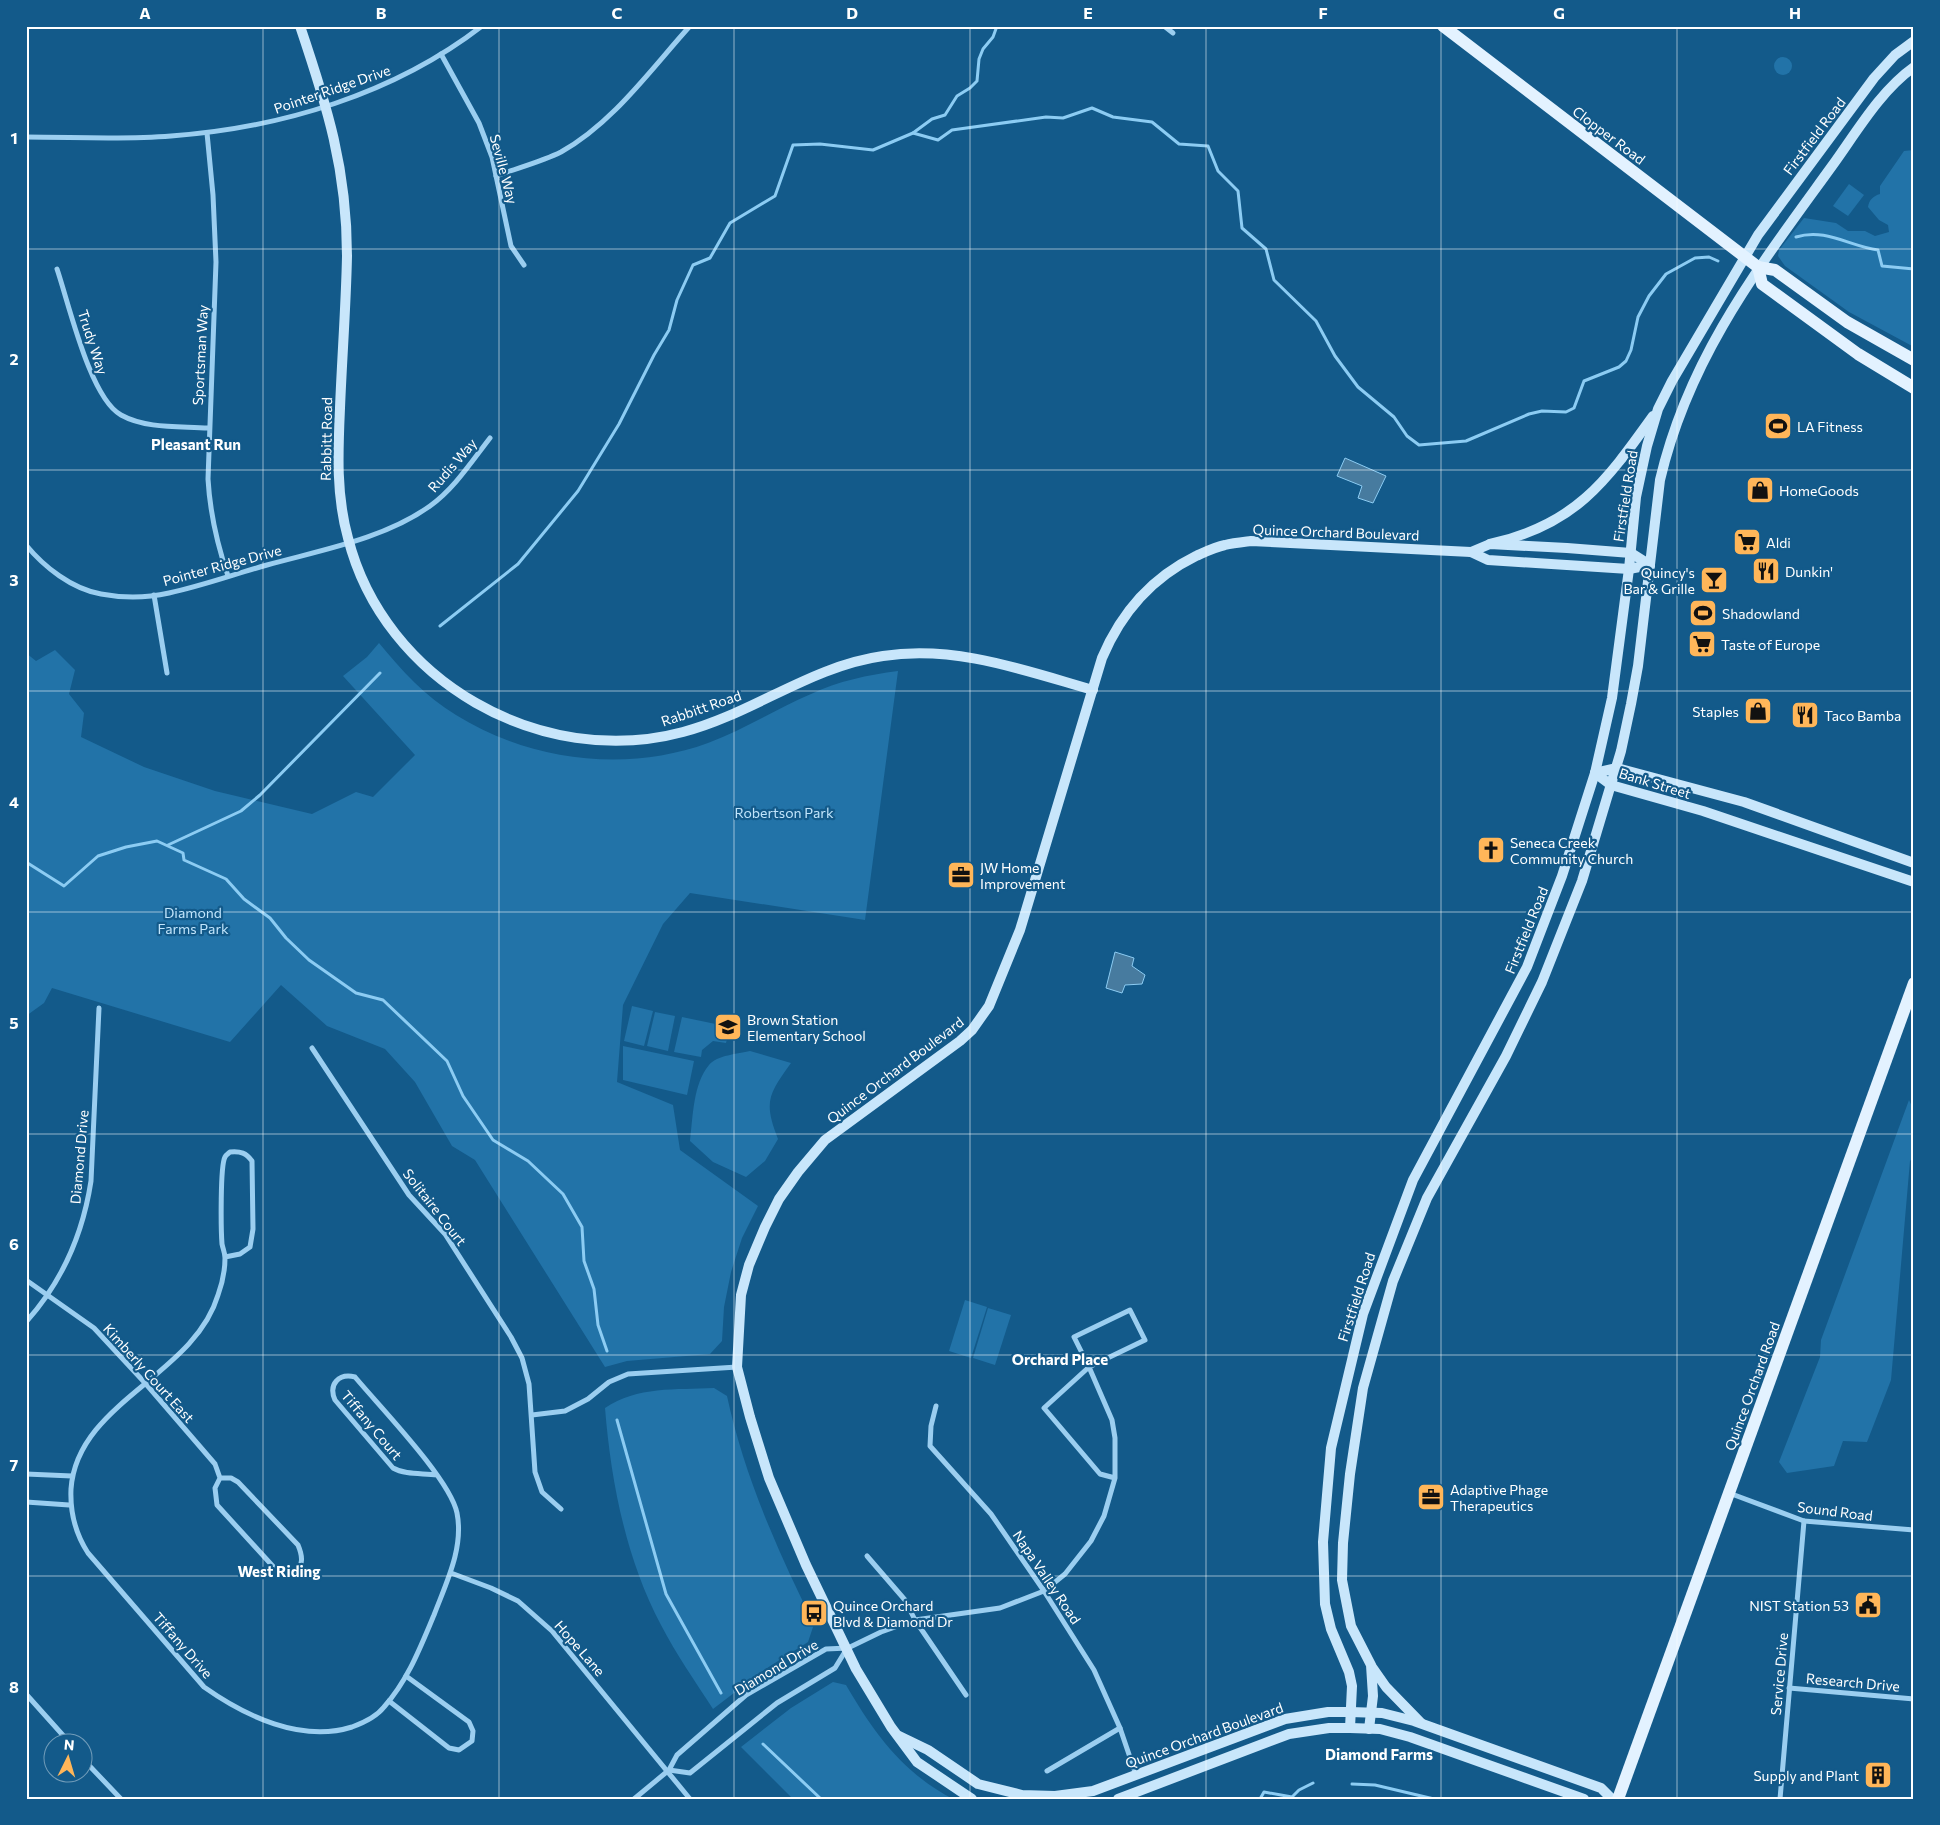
<svg xmlns="http://www.w3.org/2000/svg" width="1940" height="1825" font-family="Commissioner,sans-serif">
<style>
.green{fill:#2273a8}
.water{fill:#477b9f;stroke:#8cccf3}
.lines{fill:none;stroke-linecap:round;stroke-linejoin:round}
.stream{stroke:#8cccf3;stroke-width:3}
.street{stroke:#9bcef0;stroke-width:5}
.secondary{stroke:#c8e6fb;stroke-width:10}
.primary{stroke:#e3f2ff;stroke-width:12}
.grid{fill:none;stroke:#fff;stroke-width:1;stroke-opacity:0.55}
.labels{text-anchor:middle;dominant-baseline:central;stroke-width:4.5;stroke-linejoin:round;paint-order:stroke}
.street-label{font-size:14px;fill:#fff;stroke:#135a8a}
.poi-label{font-size:14px;fill:#fff;stroke:#135a8a;text-anchor:start}
.park-label{font-size:14px;fill:#c1e5fc;stroke:#135a8a}
.neighbourhood-label{font-size:15px;font-weight:bold;fill:#fff;stroke:#135a8a}
.neatline{fill:none;stroke:#fff;stroke-width:2}
.grid-label{font-size:16px;text-anchor:middle;font-weight:bold;fill:#fff}
</style>
<rect width="100%" height="100%" fill="#135a8a"/>
<!-- green -->
<g class="green">
<circle cx="1783" cy="66" r="9"/>
<path d="M1914 150V347L1849 312 1785 266 1778 256 1779 250 1804 218 1836 223 1848 231H1865L1875 236 1889 232 1888 225 1879 220 1868 207C1869 200 1873 196 1880 194V186L1904 151Z"/>
<path d="M1849 184 1864 195 1848 216 1833 206Z"/>
<path d="M379 643C401 670 426 697 456 715 530 761 626 773 708 743 743 730 776 709 811 694 838 681 868 675 898 671L865 920 690 893 663 924 623 1005 617 1082 673 1105 680 1150 758 1206 742 1238 731 1272 724 1307 722 1341 710 1354 627 1361 605 1367 475 1160 452 1146 415 1082 385 1049 327 1026 281 985 230 1042 52 988 44 1003 26 1016V653L36 661 55 650 75 670 69 694 84 713 81 737 144 767 215 791 312 814 356 792 373 797 415 755 343 676 367 657Z"/>
<path d="M632 1006 653 1011 644 1046 624 1041Z"/>
<path d="M655 1012 675 1016 668 1051 647 1046Z"/>
<path d="M682 1017 730 1027 726 1043 713 1041 702 1050 701 1057 674 1052Z"/>
<path d="M623 1046 694 1061 687 1095 623 1080Z"/>
<path d="M750 1051 791 1063C769 1094 763 1101 778 1139L765 1161 746 1177 713 1162 690 1141C693 1117 693 1084 709 1065 717 1055 738 1054 750 1051Z"/>
<path d="M1909 1100 1914 1111V1156L1910 1161 1891 1380 1867 1442 1843 1441 1834 1466 1787 1473 1779 1462 1820 1357 1821 1340Z"/>
<path d="M965 1300 987 1307 971 1358 949 1351Z"/>
<path d="M988 1308 1011 1315 995 1365 973 1358Z"/>
<path d="M714 1388 727 1396C744 1475 778 1552 814 1624L808 1642 764 1670 713 1709C695 1681 676 1654 661 1625 626 1559 611 1482 605 1408 637 1386 676 1390 714 1388Z"/>
<path d="M833 1682 846 1685C874 1733 903 1773 953 1799H793L741 1747 791 1708Z"/>
</g>
<!-- water -->
<g class="water">
<path d="M1345 458 1386 476 1373 503 1358 498 1362 486 1337 476Z"/>
<path d="M1115 952 1134 958 1132 966 1145 975 1142 984 1125 985 1122 993 1106 988Z"/>
</g>
<g class="lines">
<!-- stream -->
<g class="stream">
<path d="M913 133 932 119 945 115 957 96 970 88 977 81 979 59 983 49 993 37 997 26"/>
<path d="M1796 237C1826 228 1849 246 1878 250L1882 266 1914 269"/>
<path d="M440 626 518 564 578 491 619 424 654 355 669 330 677 300 693 265 710 258 730 223 775 196 793 145 820 144 873 150 913 133 938 140 952 130 1046 117 1063 118 1092 108 1113 117 1152 122 1179 144 1208 146 1218 171 1238 191 1242 228 1266 249 1274 280 1316 321 1335 356 1358 387 1394 417 1407 436 1419 445 1466 441 1529 414 1542 411 1566 412 1574 408 1584 381 1619 367 1626 361 1631 350 1638 317 1649 296 1666 274 1695 258 1709 257 1718 261"/>
<path d="M168 845 241 811 260 795 380 673"/>
<path d="M26 862 64 886 98 856 126 847 157 841 183 853 184 860 226 879 244 899 270 918 286 938 309 960 356 993 383 1000 447 1061 463 1096 493 1140 528 1161 563 1194 582 1227 584 1261 594 1289 598 1325 607 1351"/>
<path d="M617 1420 666 1594 721 1693"/>
<path d="M763 1744 821 1799"/>
<path d="M1352 1784 1375 1785 1434 1799"/>
<path d="M1260 1799 1264 1792 1292 1797 1299 1790 1313 1783"/>
</g>
<!-- street -->
<g class="street">
<path d="M1164 26 1173 33"/>
<path d="M441 54 479 123 492 157 511 246 524 265"/>
<path d="M207 133 213 195 216 262 208 479C210 513 217 544 228 576"/>
<path d="M26 137C74 137 123 140 171 136 281 128 394 94 482 26"/>
<path d="M496 176C517 168 541 162 561 152 613 123 651 69 690 26"/>
<path d="M57 269C69 304 90 398 121 415 146 429 180 426 208 428"/>
<path d="M26 545C44 567 72 589 101 594 122 598 147 598 169 593 202 586 235 574 267 565 321 550 384 539 430 506 454 489 472 461 490 438"/>
<path d="M154 595 167 673"/>
<path d="M312 1048 409 1195 445 1234 511 1337 522 1358 529 1384 535 1472 542 1492 561 1509"/>
<path d="M225 1257 240 1254 250 1247 253 1229 252 1161C246 1153 241 1151 230 1152 229 1153 226 1155 225 1157 220 1166 221 1231 222 1244 223 1249 225 1253 225 1258 225 1271 222 1284 218 1295 194 1376 77 1402 71 1489 70 1512 75 1533 88 1553L204 1687C245 1716 301 1743 352 1727 363 1723 377 1716 384 1707 408 1680 420 1648 434 1615 446 1583 464 1548 457 1513 450 1479 380 1407 355 1377 339 1373 328 1384 335 1400L393 1468C405 1475 422 1473 437 1475"/>
<path d="M26 1280 94 1328 146 1384 215 1464 220 1478 215 1488 217 1505 279 1573H296C303 1564 303 1557 298 1545L238 1482 231 1478H220"/>
<path d="M1130 1310 1145 1340 1089 1367 1074 1337Z"/>
<path d="M26 1322C62 1282 83 1233 91 1181L99 1008"/>
<path d="M936 1406 931 1426 930 1446 991 1514 1044 1591 1094 1670 1120 1728 1136 1775"/>
<path d="M532 1415 565 1411 588 1399 609 1382 628 1374 737 1367"/>
<path d="M26 1474 72 1476"/>
<path d="M1729 1493 1804 1521 1914 1530"/>
<path d="M26 1502 69 1505"/>
<path d="M867 1556 905 1600 915 1620 966 1695"/>
<path d="M451 1573 491 1588 518 1601 552 1631 690 1799"/>
<path d="M1789 1688 1914 1699"/>
<path d="M26 1694 69 1742"/>
<path d="M389 1701 449 1748 459 1750 472 1741 473 1731 469 1722 406 1676"/>
<path d="M82 1758 121 1799"/>
<path d="M669 1770 690 1773 777 1703 835 1668 846 1650"/>
<path d="M1047 1771 1120 1728"/>
<path d="M634 1799 669 1770 677 1755 746 1695 826 1649 848 1648 881 1632 915 1620 1000 1608 1044 1591 1065 1574 1091 1541 1104 1516 1115 1478V1438L1112 1420 1089 1367 1044 1408 1100 1474 1115 1478"/>
<path d="M1780 1799 1804 1521"/>
</g>
<!-- secondary -->
<g class="secondary">
<path d="M300 26C327 106 347 169 347 256 346 306 342 357 340 408 338 452 336 495 348 538 384 681 541 770 683 732 752 714 811 666 883 656 956 645 1023 670 1093 690"/>
<path d="M1490 544C1575 525 1605 483 1653 416"/>
<path d="M1471 552 1490 544 1567 548 1631 553 1650 565"/>
<path d="M1595 773 1611 785 1703 811 1914 882"/>
<path d="M1595 773 1617 768 1744 802 1914 863"/>
<path d="M1372 1667 1386 1687 1421 1723"/>
<path d="M1350 1728 1352 1686 1349 1672 1331 1629 1325 1604 1323 1542 1331 1448 1363 1314 1413 1180 1527 967 1562 876 1595 773 1612 698 1629 569 1636 497 1647 446 1658 409 1672 381 1758 235 1874 78 1895 55 1914 41"/>
<path d="M1369 1729 1373 1696 1371 1665 1351 1626 1342 1580 1343 1543 1350 1474 1363 1388 1393 1281 1427 1198 1506 1056 1542 982 1582 881 1621 751 1631 704 1638 666 1660 480C1689 356 1759 267 1832 166 1856 133 1880 91 1914 67"/>
<path d="M899 1736 928 1750 978 1784 1022 1795 1055 1796 1093 1791 1285 1719 1328 1712H1350L1382 1713 1414 1721 1601 1788 1612 1799"/>
<path d="M972 1799 917 1762 891 1727 856 1669 806 1565 769 1478 750 1417 737 1367 741 1295 749 1265 765 1227 779 1199 798 1172 825 1140 960 1041 972 1030 989 1006 1020 930 1102 658C1121 613 1151 578 1196 556 1205 552 1215 547 1225 545 1233 543 1243 542 1251 541L1471 552 1488 560 1629 569 1650 565"/>
<path d="M1118 1799 1289 1734 1329 1728H1350L1380 1729 1410 1737 1584 1799"/>
</g>
<!-- primary -->
<g class="primary">
<path d="M1443 26 1758 267 1775 270 1847 322 1914 360"/>
<path d="M1758 267 1762 284 1773 292 1858 354 1914 388"/>
<path d="M1618 1799 1914 983"/>
</g>
</g>
<!-- grid -->
<path class="grid" d="M263 26V1799M499 26V1799M734 26V1799M970 26V1799M1206 26V1799M1441 26V1799M1677 26V1799M26 249H1914M26 470H1914M26 691H1914M26 912H1914M26 1134H1914M26 1355H1914M26 1576H1914"/>
<!-- icons -->
<defs>
<g id="stadium-square" transform="scale(1.4375)"><rect x="-9" y="-9" width="18" height="18" rx="4" fill="#ffb659" stroke="#135a8a"/><path d="M0-5a6.5 5 0 1 0 0 10a6.5 5 0 1 0 0-10ZM-3.5-1.8h7v3.6h-7Z" fill="#111"/></g>
<g id="shop-square" transform="scale(1.4375)"><rect x="-9" y="-9" width="18" height="18" rx="4" fill="#ffb659" stroke="#135a8a"/><path d="M-5-2.5h2.3a2.7 3.5 0 0 1 5.4 0H5L5.5 6h-11ZM-1.5-2.5h3a1.5 2.3 0 0 0-3 0Z" fill="#111"/></g>
<g id="supermarket-square" transform="scale(1.4375)"><rect x="-9" y="-9" width="18" height="18" rx="4" fill="#ffb659" stroke="#135a8a"/><path d="M-6-5.5h2.5l.6 2H6L4.5 2H-2.5L-4.4-4H-6ZM-1.5 3.2a1.3 1.3 0 1 0 .1 0ZM3 3.2a1.3 1.3 0 1 0 .1 0Z" fill="#111"/></g>
<g id="restaurant-square" transform="scale(1.4375)"><rect x="-9" y="-9" width="18" height="18" rx="4" fill="#ffb659" stroke="#135a8a"/><path d="M-5-6h1v4h1v-4h1v4h1v-4h1v5L-1.5 .5V6h-2V.5L-5-1ZM5-6V6H3V1.5H1.5Q1.5-4 5-6Z" fill="#111"/></g>
<g id="bar-square" transform="scale(1.4375)"><rect x="-9" y="-9" width="18" height="18" rx="4" fill="#ffb659" stroke="#135a8a"/><path d="M-6-5H6L.8 .8V4.5H3.5V6h-7V4.5H-.8V.8Z" fill="#111"/></g>
<g id="church-square" transform="scale(1.4375)"><rect x="-9" y="-9" width="18" height="18" rx="4" fill="#ffb659" stroke="#135a8a"/><path d="M-1.2-6h2.4v3.5h3.3v2.4h-3.3V6h-2.4V-.1h-3.3v-2.4h3.3Z" fill="#111"/></g>
<g id="office-square" transform="scale(1.4375)"><rect x="-9" y="-9" width="18" height="18" rx="4" fill="#ffb659" stroke="#135a8a"/><path d="M-6-3h4V-5.5h4V-3h4V5H-6ZM-1-4.5V-3h2v-1.5ZM-6 0V1H6V0Z" fill="#111"/></g>
<g id="school-square" transform="scale(1.4375)"><rect x="-9" y="-9" width="18" height="18" rx="4" fill="#ffb659" stroke="#135a8a"/><path d="M0-5L7-2L0 1L-7-2ZM-4 1L0 2.5L4 1V4Q0 6-4 4Z" fill="#111"/></g>
<g id="civic-square" transform="scale(1.4375)"><rect x="-9" y="-9" width="18" height="18" rx="4" fill="#ffb659" stroke="#135a8a"/><path d="M-.6-6.5H3V-4.5H.6V-3L4-1V1h2V6H-6V1h2V-1L-.6-3ZM-1.2 2.5V6h2.4V2.5Z" fill="#111"/></g>
<g id="bus-square" transform="scale(1.4375)"><rect x="-9" y="-9" width="18" height="18" rx="4" fill="#ffb659" stroke="#135a8a"/><path d="M-5-6H5V4H4V6H2V4H-2V6H-4V4H-5ZM-3.5-4V0h7V-4ZM-3.5 1.2v1.5H-2V1.2ZM2 1.2v1.5H3.5V1.2Z" fill="#111"/></g>
<g id="building-square" transform="scale(1.4375)"><rect x="-9" y="-9" width="18" height="18" rx="4" fill="#ffb659" stroke="#135a8a"/><path d="M-4-6H4V6H1V3H-1V6H-4ZM-2.5-4.3h1.7v1.8h-1.7ZM.8-4.3h1.7v1.8H.8ZM-2.5-1h1.7V.8h-1.7ZM.8-1h1.7V.8H.8Z" fill="#111"/></g>
</defs>
<g fill-rule="evenodd">
<use href="#stadium-square" x="1778" y="426"/>
<use href="#shop-square" x="1760" y="490"/>
<use href="#supermarket-square" x="1747" y="542"/>
<use href="#restaurant-square" x="1766" y="571"/>
<use href="#bar-square" x="1714" y="580"/>
<use href="#stadium-square" x="1703" y="613"/>
<use href="#supermarket-square" x="1702" y="644"/>
<use href="#shop-square" x="1758" y="711"/>
<use href="#restaurant-square" x="1805" y="715"/>
<use href="#church-square" x="1491" y="850"/>
<use href="#office-square" x="961" y="875"/>
<use href="#school-square" x="728" y="1027"/>
<use href="#office-square" x="1431" y="1497"/>
<use href="#civic-square" x="1868" y="1605"/>
<use href="#bus-square" x="814" y="1613"/>
<use href="#building-square" x="1878" y="1775"/>
</g>
<g class="labels">
<!-- street labels -->
<g class="street-label">
<text transform="translate(332 89) rotate(-19)">Pointer Ridge Drive</text>
<text transform="translate(1609 135) rotate(37)">Clopper Road</text>
<text transform="translate(1814 136) rotate(-53)">Firstfield Road</text>
<text transform="translate(504 169) rotate(75)">Seville Way</text>
<text transform="translate(93 342) rotate(72)">Trudy Way</text>
<text transform="translate(200 355) rotate(-87)">Sportsman Way</text>
<text transform="translate(326 439) rotate(-89)">Rabbitt Road</text>
<text transform="translate(452 465) rotate(-49)">Rudis Way</text>
<text transform="translate(1625 496) rotate(-81)">Firstfield Road</text>
<text transform="translate(1336 532) rotate(2)">Quince Orchard Boulevard</text>
<text transform="translate(222 565) rotate(-15)">Pointer Ridge Drive</text>
<text transform="translate(701 708) rotate(-19)">Rabbitt Road</text>
<text transform="translate(1655 783) rotate(17)">Bank Street</text>
<text transform="translate(1526 930) rotate(-68)">Firstfield Road</text>
<text transform="translate(895 1070) rotate(-37)">Quince Orchard Boulevard</text>
<text transform="translate(79 1157) rotate(-85)">Diamond Drive</text>
<text transform="translate(435 1207) rotate(52)">Solitaire Court</text>
<text transform="translate(1356 1297) rotate(-72)">Firstfield Road</text>
<text transform="translate(149 1373) rotate(48)">Kimberly Court East</text>
<text transform="translate(1752 1386) rotate(-70)">Quince Orchard Road</text>
<text transform="translate(372 1425) rotate(50)">Tiffany Court</text>
<text transform="translate(1835 1511) rotate(7)">Sound Road</text>
<text transform="translate(1047 1577) rotate(56)">Napa Valley Road</text>
<text transform="translate(183 1645) rotate(49)">Tiffany Drive</text>
<text transform="translate(580 1648) rotate(49)">Hope Lane</text>
<text transform="translate(776 1667) rotate(-31)">Diamond Drive</text>
<text transform="translate(1779 1674) rotate(-85)">Service Drive</text>
<text transform="translate(1853 1682) rotate(5)">Research Drive</text>
<text transform="translate(1204 1735) rotate(-20)">Quince Orchard Boulevard</text>
</g>
<!-- poi labels -->
<g class="poi-label">
<text x="1797" y="426">LA Fitness</text>
<text x="1779" y="490">HomeGoods</text>
<text x="1766" y="542">Aldi</text>
<text x="1785" y="571">Dunkin'</text>
<text x="1695" y="572" text-anchor="end">Quincy's<tspan x="1695" dy="16">Bar &amp; Grille</tspan></text>
<text x="1722" y="613">Shadowland</text>
<text x="1721" y="644">Taste of Europe</text>
<text x="1739" y="711" text-anchor="end">Staples</text>
<text x="1824" y="715">Taco Bamba</text>
<text x="1510" y="842">Seneca Creek<tspan x="1510" dy="16">Community Church</tspan></text>
<text x="980" y="867">JW Home<tspan x="980" dy="16">Improvement</tspan></text>
<text x="747" y="1019">Brown Station<tspan x="747" dy="16">Elementary School</tspan></text>
<text x="1450" y="1489">Adaptive Phage<tspan x="1450" dy="16">Therapeutics</tspan></text>
<text x="833" y="1605">Quince Orchard<tspan x="833" dy="16">Blvd &amp; Diamond Dr</tspan></text>
<text x="1849" y="1605" text-anchor="end">NIST Station 53</text>
<text x="1859" y="1775" text-anchor="end">Supply and Plant</text>
</g>
<!-- park labels -->
<g class="park-label">
<text x="784" y="812">Robertson Park</text>
<text x="193" y="912">Diamond<tspan x="193" dy="16">Farms Park</tspan></text>
</g>
<!-- neighbourhood labels -->
<g class="neighbourhood-label">
<text x="196" y="444">Pleasant Run</text>
<text x="1060" y="1359">Orchard Place</text>
<text x="279" y="1571">West Riding</text>
<text x="1379" y="1754">Diamond Farms</text>
</g>
</g>
<!-- border -->
<rect width="1940" height="1825" fill="none" stroke="#135a8a" stroke-width="55"/>
<!-- north arrow -->
<g transform="translate(68 1758) rotate(5)"><circle r="24" fill="#135a8a" stroke="#719cb9"/>
<path d="M0-4L9 19L0 12L-9 19Z" fill="#ffb659"/>
<text y="-8" font-size="14" font-weight="bold" text-anchor="middle" fill="#ffffff">N</text>
</g>
<rect x="28" y="28" width="1884" height="1770" class="neatline"/>
<g class="grid-label">
<text x="145" y="19">A</text>
<text x="381" y="19">B</text>
<text x="617" y="19">C</text>
<text x="852" y="19">D</text>
<text x="1088" y="19">E</text>
<text x="1323" y="19">F</text>
<text x="1559" y="19">G</text>
<text x="1795" y="19">H</text>
<text x="14" y="144">1</text>
<text x="14" y="365">2</text>
<text x="14" y="586">3</text>
<text x="14" y="808">4</text>
<text x="14" y="1029">5</text>
<text x="14" y="1250">6</text>
<text x="14" y="1471">7</text>
<text x="14" y="1693">8</text>
</g>
</svg>
